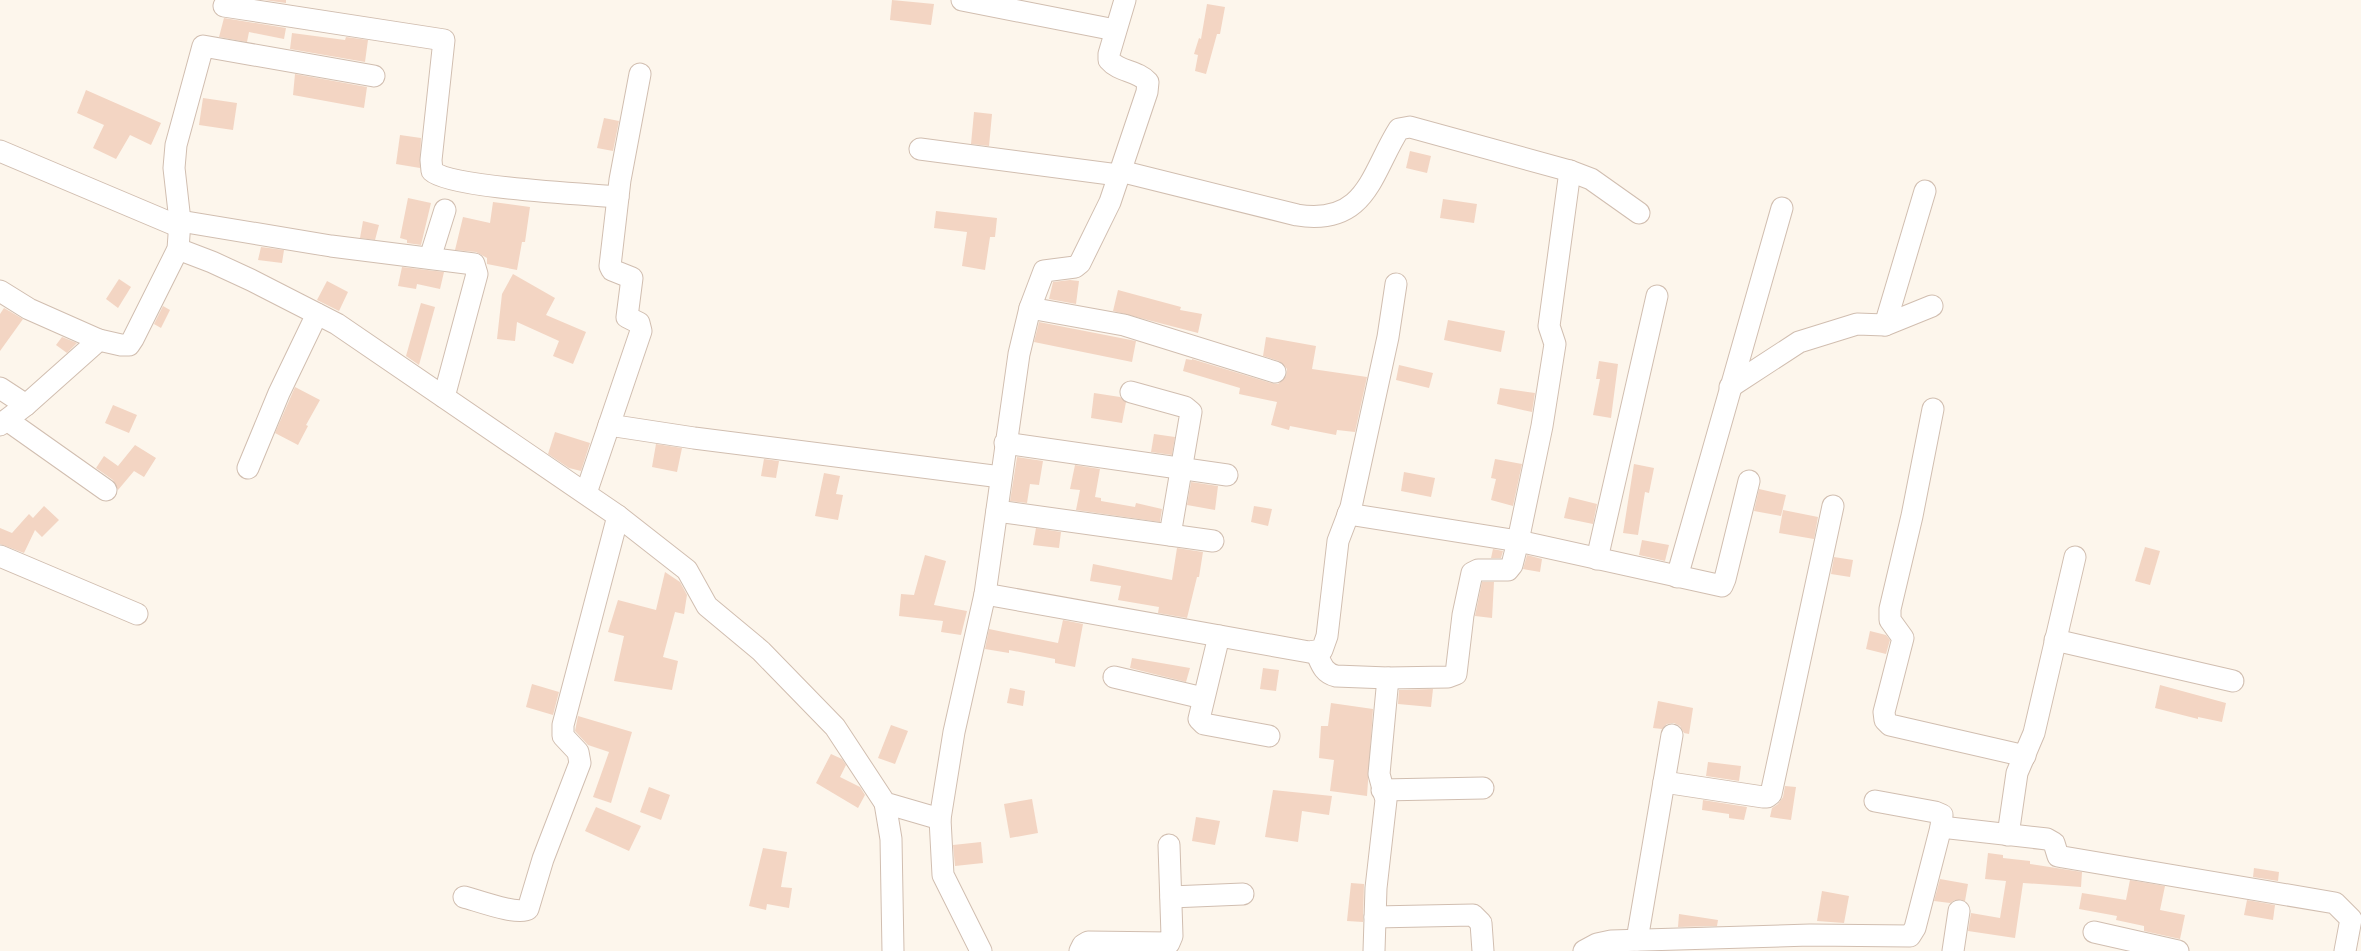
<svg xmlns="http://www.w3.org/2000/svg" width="2361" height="951" font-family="Helvetica,sans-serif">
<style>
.building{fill:#f3d5c3}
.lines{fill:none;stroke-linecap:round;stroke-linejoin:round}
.minor-casing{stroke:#d1beb0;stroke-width:23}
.minor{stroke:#fff;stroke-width:21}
</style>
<rect width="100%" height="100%" fill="#fdf6ec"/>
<!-- building -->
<g class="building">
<path d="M264 0H286V3Z"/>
<path d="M892 0 934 4 931 25 890 20Z"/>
<path d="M1207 4 1225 7 1220 34H1217L1206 74 1195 71 1198 55 1194 54 1199 38 1201 39Z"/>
<path d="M224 18 286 28 284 39 249 32 247 42 219 37Z"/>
<path d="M292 33 345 40 346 37 368 40 365 62 290 49Z"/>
<path d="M295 74 367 87 364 108 293 95Z"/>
<path d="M86 90 161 123 151 145 130 135 116 159 93 148 104 125 77 113Z"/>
<path d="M203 98 237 103 233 130 199 125Z"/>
<path d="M974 112 992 114 989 146 971 144Z"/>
<path d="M604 118 619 121 613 151 597 148Z"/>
<path d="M400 135 421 138 420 168 396 164Z"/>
<path d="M1410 151 1431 156 1427 173 1406 168Z"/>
<path d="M408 198 431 203 421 245 407 243V240L400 238Z"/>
<path d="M1443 199 1477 204 1474 223 1440 218Z"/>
<path d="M493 202 530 207 525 242H522L517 270 487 264V258L476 252 455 250 463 217 490 223Z"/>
<path d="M936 211 997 218 995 237H990L985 270 962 266 967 232 934 228Z"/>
<path d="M363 221 379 225 375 240 360 238Z"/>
<path d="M261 247 284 250 282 263 258 260Z"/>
<path d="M402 267 444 272 440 289 417 284 416 289 398 286Z"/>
<path d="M513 274 555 298 546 315 586 332 573 364 553 356 559 341 517 322 515 341 497 339 502 294Z"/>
<path d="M119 279 131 287 118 308 106 299Z"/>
<path d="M1070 280 1079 281 1076 304 1049 299 1053 282Z"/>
<path d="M327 281 348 292 339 311 317 300Z"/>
<path d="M1118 290 1181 307 1180 310 1202 314 1198 333 1113 311Z"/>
<path d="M421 303 435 307 419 365 406 356Z"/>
<path d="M163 306 170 310 161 328 154 324Z"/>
<path d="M4 308 23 319 0 351V314Z"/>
<path d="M1448 320 1505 331 1501 352 1444 340Z"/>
<path d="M1039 322 1136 341 1132 362 1034 342Z"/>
<path d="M62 337 77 343 67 353 56 345Z"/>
<path d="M1266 337 1316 346 1312 369 1367 377 1355 432 1337 430 1336 435 1290 426 1289 430 1271 425 1277 402 1239 394 1240 388 1183 371 1186 359 1192 360V359L1271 383 1278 384 1286 376 1287 369 1279 361 1263 356Z"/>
<path d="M1599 361 1618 364 1611 418 1593 415 1600 379H1596Z"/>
<path d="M1399 365 1433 373 1429 388 1396 380Z"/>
<path d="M295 387 320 400 306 425 308 426 298 445 275 433Z"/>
<path d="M1500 388 1535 393 1532 412 1497 404Z"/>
<path d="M1094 393 1120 397 1126 402 1122 423 1091 418Z"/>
<path d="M113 405 137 415 129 433 105 423Z"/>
<path d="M555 432 590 443 581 471 569 468 548 454Z"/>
<path d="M1154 434 1175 437 1172 455 1151 452Z"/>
<path d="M656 444 682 448 677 472 652 467Z"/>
<path d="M135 445 156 458 144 477 134 471 118 490 113 480 96 468 104 456 118 466Z"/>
<path d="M1017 457 1043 461 1039 485 1030 484 1027 503 1010 501Z"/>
<path d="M764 459 779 461 776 478 761 476Z"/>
<path d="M1495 459 1522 464 1513 506 1491 500 1496 479 1491 478Z"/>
<path d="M1634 464 1654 468 1649 493 1645 492 1638 535 1623 533Z"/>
<path d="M1075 465 1100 469 1095 497 1101 498V501L1135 507 1136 503 1162 509 1160 522 1076 510 1080 490 1070 489Z"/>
<path d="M1404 472 1435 478 1431 497 1401 491Z"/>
<path d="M824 473 840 476 836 494 843 495 838 520 815 516Z"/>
<path d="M1191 482 1218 486 1215 510 1187 505Z"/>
<path d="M1759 489 1786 495 1781 516 1754 511Z"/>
<path d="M1569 497 1597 504 1593 524 1564 518Z"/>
<path d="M44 506 59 520 42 537 35 530 24 553 0 544V528L12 533 29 514 33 518Z"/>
<path d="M1254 506 1272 509 1268 526 1251 522Z"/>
<path d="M1783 510 1818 517 1814 539 1779 533Z"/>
<path d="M1036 528 1061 532 1059 548 1033 545Z"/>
<path d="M1642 540 1669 545 1665 561 1639 555Z"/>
<path d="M2145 547 2160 551 2150 585 2135 581Z"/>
<path d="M1177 548 1203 552 1199 577H1197L1187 618 1158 613 1159 607 1118 600 1121 586 1090 581 1093 564 1172 580Z"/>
<path d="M1493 549 1503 551 1501 558H1491Z"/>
<path d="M925 555 946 561 934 605 967 611 961 635 941 632 943 621 899 616 901 594 914 595Z"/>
<path d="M1527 555 1542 559 1540 572 1523 569Z"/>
<path d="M1834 557 1853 560 1850 577 1831 574Z"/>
<path d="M665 572 680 582 687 595 684 614 675 612 663 657 678 661 672 690 614 681 624 636 608 632 618 600 656 610Z"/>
<path d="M1482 582H1494L1492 618 1475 616Z"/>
<path d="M1063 620 1083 624 1075 667 1055 663V659L1009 650V653L985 649 989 629 1058 643Z"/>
<path d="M1870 631 1886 635 1890 640 1886 654 1866 649Z"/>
<path d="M1132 658 1190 668 1186 682 1130 668Z"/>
<path d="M1263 668 1279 670 1276 691 1260 689Z"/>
<path d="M532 684 559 692 553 715 526 707Z"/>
<path d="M2160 685 2226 703 2222 722 2198 717V719L2155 708Z"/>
<path d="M1010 688 1025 691 1023 706 1007 703Z"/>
<path d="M1433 689 1431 707 1398 704 1399 690Z"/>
<path d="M1658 701 1693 708 1689 734 1684 733 1680 726 1674 723 1667 724 1662 729 1653 728Z"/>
<path d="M1331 703 1373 709 1367 796 1330 791 1334 760 1319 758 1321 726H1328Z"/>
<path d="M578 716 632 732 611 803 593 797 609 752 588 745 575 731Z"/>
<path d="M891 725 908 731 895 764 878 758Z"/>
<path d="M831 754 842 759 846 765 840 777 860 787 865 795 858 808 816 783Z"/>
<path d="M1708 762 1741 766 1739 781 1706 776Z"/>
<path d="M1785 786 1796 787 1791 820 1770 817 1772 808 1778 804 1783 797Z"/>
<path d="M649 787 670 795 661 820 640 812Z"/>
<path d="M1273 790 1332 796 1329 815 1302 811 1298 842 1265 837Z"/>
<path d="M1032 799 1038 833 1010 838 1004 804Z"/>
<path d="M1703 800 1747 807 1744 820 1729 818V814L1702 810Z"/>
<path d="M596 807 641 826 629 851 585 831Z"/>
<path d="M1196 817 1220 821 1215 845 1192 841Z"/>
<path d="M981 842 983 863 955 866 953 845Z"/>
<path d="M763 848 787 852 781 887 792 888 789 908 767 904 766 910 749 906Z"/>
<path d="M1988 853 2003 855V858L2030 861V864L2082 872 2081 887 2023 883 2015 938 1968 931 1971 913 2000 918 2006 881 1985 879Z"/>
<path d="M2254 868 2279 872 2278 881 2253 877Z"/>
<path d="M1940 879 1968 884 1965 901 1955 900 1950 903 1934 901Z"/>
<path d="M2130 880 2165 886 2160 910 2185 915 2180 939 2144 931V926L2116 920 2117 916 2079 909 2082 893 2126 900Z"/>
<path d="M1351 883 1364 884 1363 922 1347 921Z"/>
<path d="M1822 891 1849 896 1844 923 1817 921Z"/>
<path d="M2247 900 2275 905 2273 920 2244 915Z"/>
<path d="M1679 914 1718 920 1717 926 1678 927Z"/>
</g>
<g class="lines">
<!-- minor casing -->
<g class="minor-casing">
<g id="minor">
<path d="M962 0 1115 30"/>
<path d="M224 6 444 40 431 160 432 171C450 188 586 194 618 197"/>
<path d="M920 149 1118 175"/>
<path d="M0 151 180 227"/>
<path d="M1120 171 1297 215C1367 226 1371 173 1399 129L1410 127 1570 171 1591 179 1639 213"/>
<path d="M180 221 331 246 474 264 477 274 444 397"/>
<path d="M178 249 212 262 251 280 337 324 618 516 687 570 707 606 761 651 835 727 885 803 940 819"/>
<path d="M430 258 445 210"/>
<path d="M0 291 29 309 99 340"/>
<path d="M1030 308 1124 325 1275 372"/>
<path d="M1885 325 1925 191"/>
<path d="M1730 387 1799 342 1857 324 1885 325 1932 306"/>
<path d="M0 388 26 405"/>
<path d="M1131 392 1185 407 1191 412 1170 535"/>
<path d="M1933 409 1912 516 1890 609V620L1903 638 1884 712 1885 720 1890 725 2025 756"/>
<path d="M7 420 106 490"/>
<path d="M0 425 26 405 99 340 121 345H129L133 339 178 249 180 221 174 168 176 145 203 46 374 76"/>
<path d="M609 425 694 438 1001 477"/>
<path d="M1005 443 1227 475"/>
<path d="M248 468 279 393 317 314"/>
<path d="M586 493 641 331 639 323 627 317 632 278 612 270 610 266 620 180 640 74"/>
<path d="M997 511 1213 541"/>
<path d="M1348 514 1518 541 1722 586 1725 579 1749 481"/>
<path d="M0 556 137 614"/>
<path d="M1597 559 1657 296"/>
<path d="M1677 577 1782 208"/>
<path d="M985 594 1309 652 1322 650 1327 636 1338 541 1351 507 1388 337 1396 284"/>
<path d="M1219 636 1199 719 1204 724 1269 736"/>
<path d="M2055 640 2233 681"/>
<path d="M1316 652C1321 663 1323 673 1336 676L1388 678 1448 677 1456 674 1463 615 1472 573 1478 570H1508L1512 565 1518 541 1542 426 1555 344 1549 326 1570 171"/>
<path d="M1114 677 1203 698"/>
<path d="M1664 782 1763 797H1767L1771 794 1833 506"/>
<path d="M1382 790 1483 788"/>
<path d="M885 803 891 839 893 951"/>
<path d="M1941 827 2047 839 2054 843 2058 856 2063 857 2335 903 2351 919 2345 951"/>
<path d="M2008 835 2017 773 2034 733 2075 557"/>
<path d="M464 897C476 900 519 916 528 909L543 859 580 763 578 752 563 736V725L618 516"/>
<path d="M1171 897 1243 894"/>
<path d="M1375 917 1473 915 1481 923 1483 951"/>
<path d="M2094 932 2178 951"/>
<path d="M1637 940 1672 735"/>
<path d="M981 951 943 875 940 819 954 732 985 594 1019 354 1030 308 1044 271 1075 267 1080 263 1110 202 1147 92 1148 82C1137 70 1119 72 1109 60V54L1125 0"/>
<path d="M1080 951 1083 945 1088 942 1169 943 1172 936 1169 845"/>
<path d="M1374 951 1376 888 1386 800 1379 774 1388 678"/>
<path d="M1584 951 1597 944 1611 941 1810 935 1910 936 1915 928 1941 827 1942 815 1935 812 1875 801"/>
<path d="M1953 951 1959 911"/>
</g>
</g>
<!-- minor -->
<use href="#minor" class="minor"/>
</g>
</svg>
